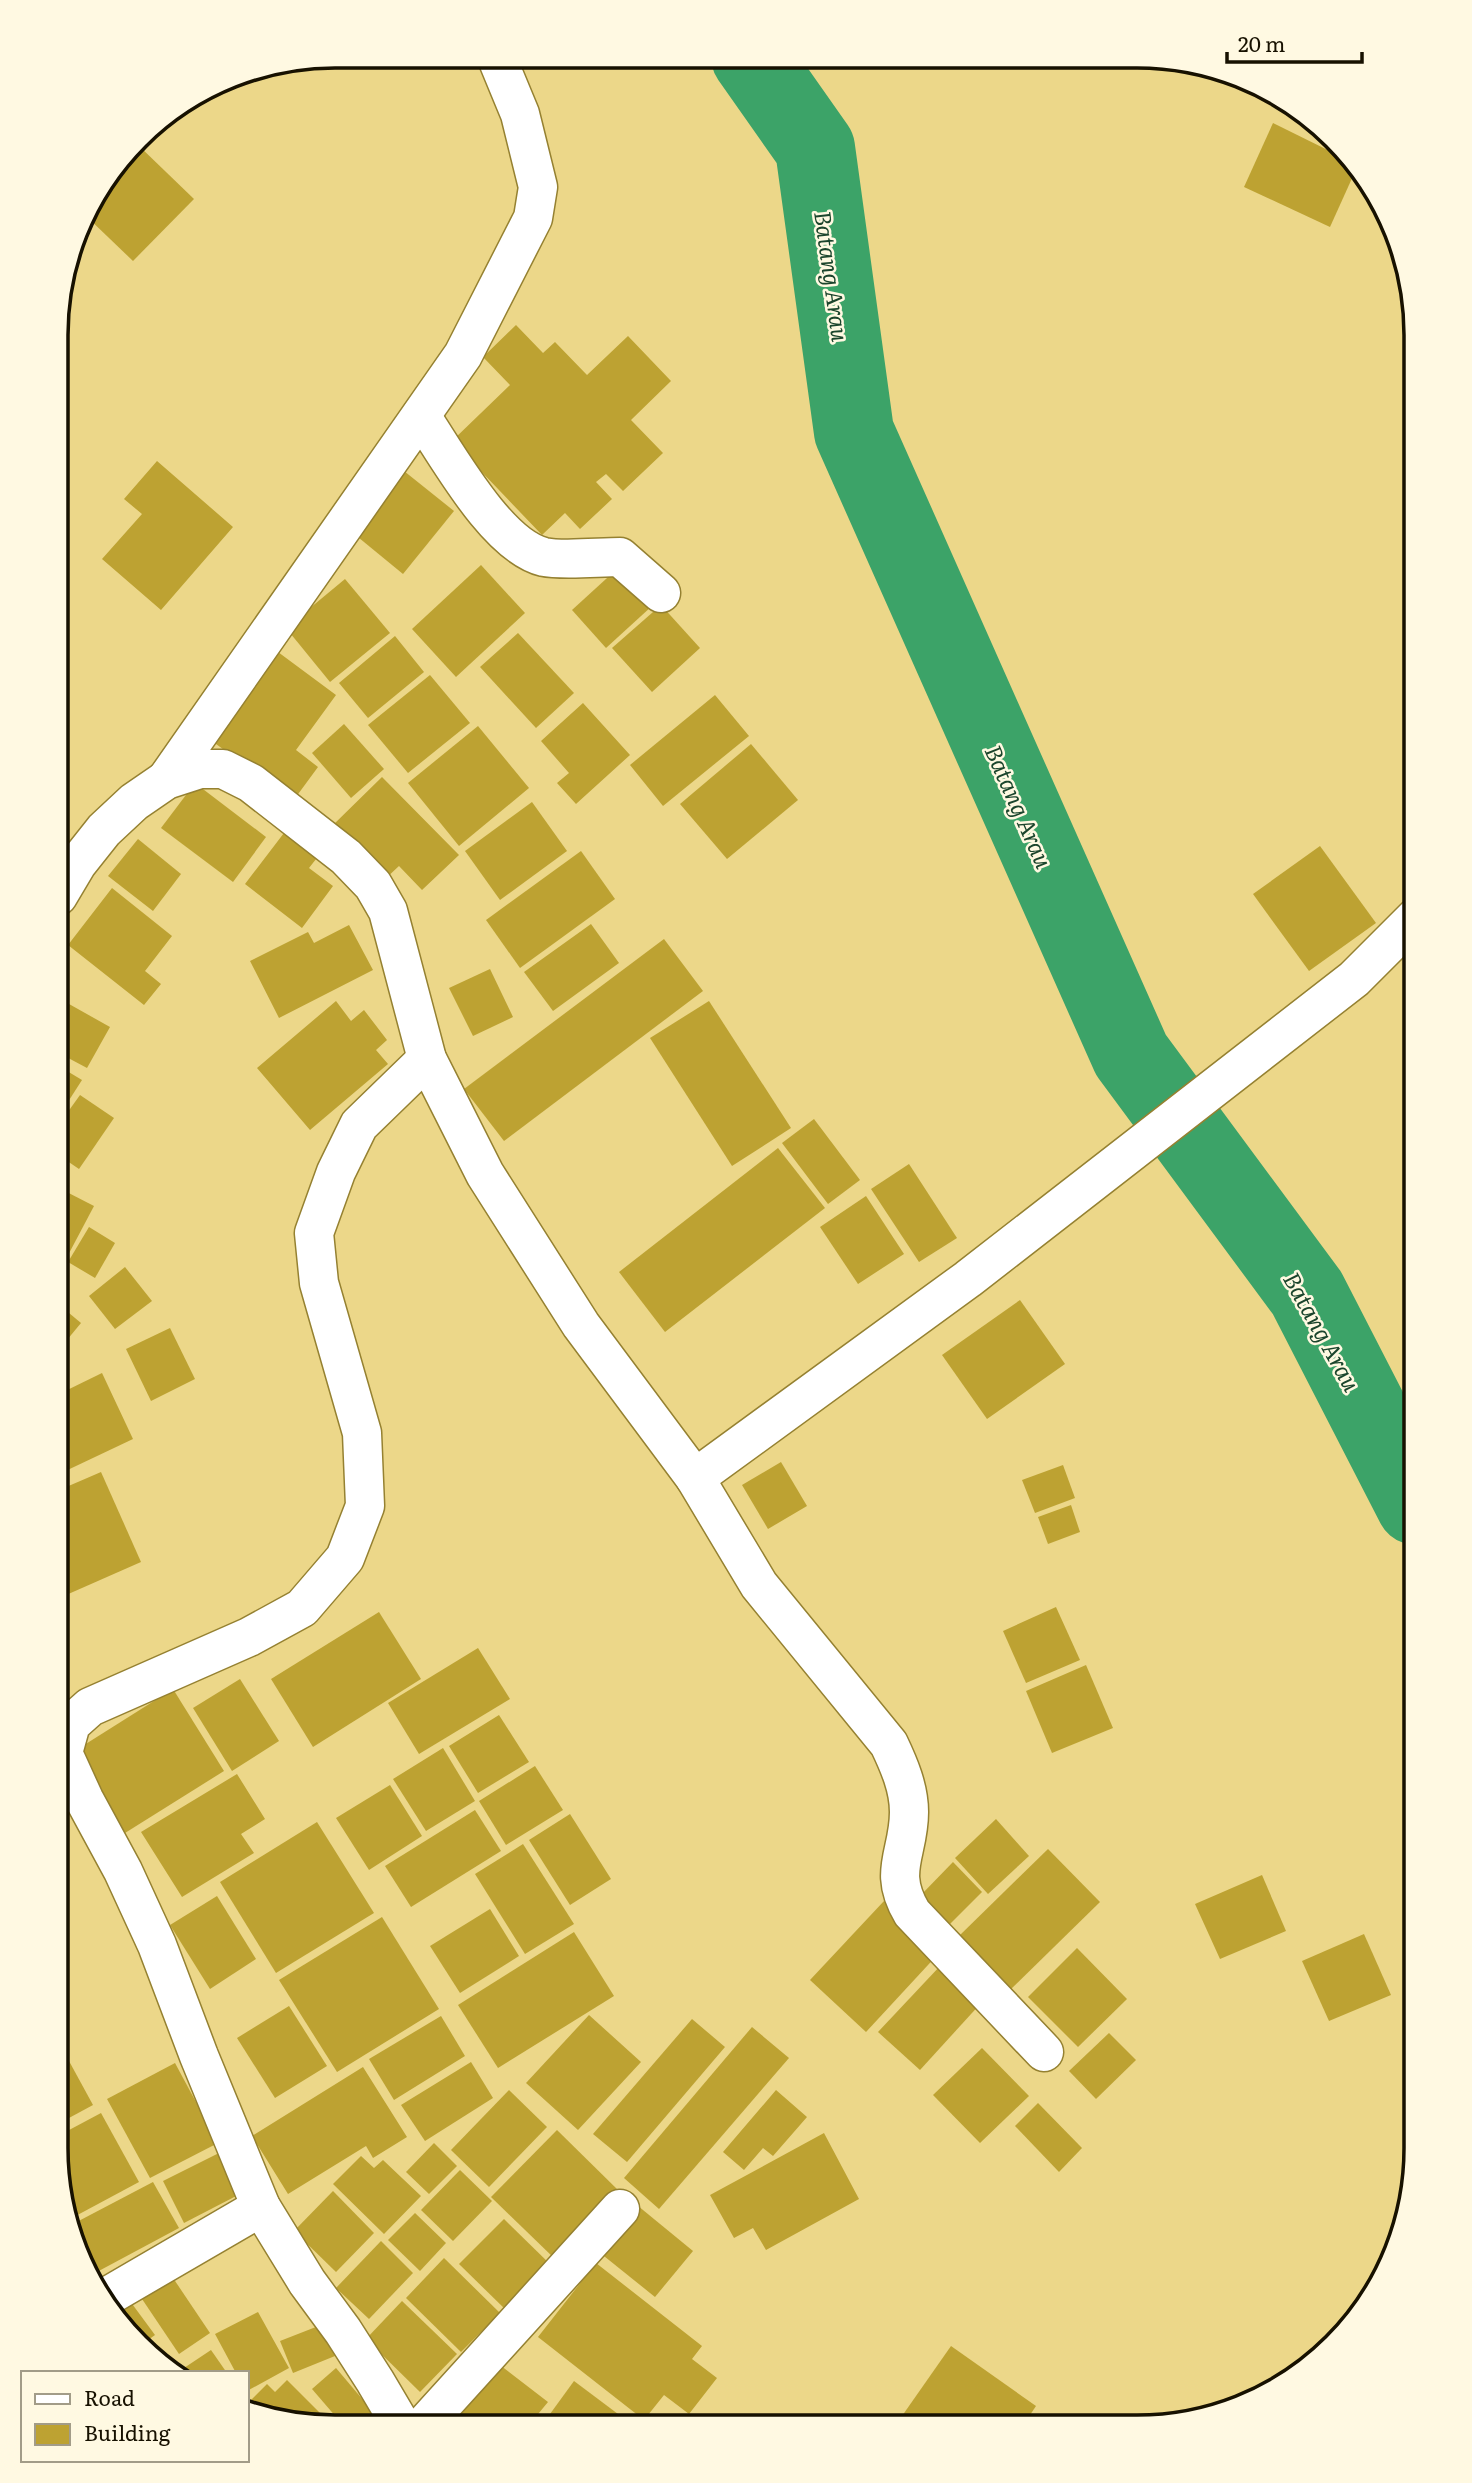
<svg xmlns="http://www.w3.org/2000/svg" width="1472" height="2483" font-family="Literata,serif">
<style>
.lines{fill:none;stroke-linecap:round;stroke-linejoin:round}
.river{stroke:#3ca368;stroke-width:80}
.building{fill:#bda232}
.minor-casing{stroke:#958131;stroke-width:41}
.minor{stroke:#fff;stroke-width:38}
.labels{text-anchor:middle;dominant-baseline:central;stroke-width:5;stroke-linejoin:round;paint-order:stroke}
.water-label{font-size:23px;font-style:italic;fill:#1b452c;stroke:#fff9e2}
.rim{fill:none;stroke:#171100;stroke-width:3.5}
</style>
<rect width="100%" height="100%" fill="#ecd789"/>
<g class="lines">
<!-- river -->
<path class="river" d="M751 57 815 148 854 432 1131 1055 1307 1293 1416 1505"/>
</g>
<!-- building -->
<g class="building">
<path d="M1273 123 1358 165 1330 227 1244 187Z"/>
<path d="M137 144 194 199 133 261 84 214Z"/>
<path d="M516 325 543 353 555 342 587 375 628 336 671 381 631 420 663 453 623 491 606 474 596 482 612 499 580 529 565 513 542 535 452 441 510 385 483 357Z"/>
<path d="M157 461 233 527 161 610 102 559 142 514 124 499Z"/>
<path d="M404 471 454 511 403 574 353 533Z"/>
<path d="M481 565 525 613 456 677 412 629Z"/>
<path d="M618 568 652 606 606 648 572 610Z"/>
<path d="M345 579 390 633 330 682 286 628Z"/>
<path d="M661 605 700 648 652 692 612 648Z"/>
<path d="M518 633 574 693 536 728 480 667Z"/>
<path d="M395 636 424 672 368 718 339 683Z"/>
<path d="M278 652 336 695 296 750 318 767 293 801 212 741Z"/>
<path d="M430 675 470 723 408 773 368 725Z"/>
<path d="M715 695 749 736 663 806 630 765Z"/>
<path d="M583 703 630 755 576 804 557 783 569 773 541 741Z"/>
<path d="M344 724 384 769 351 798 312 753Z"/>
<path d="M478 726 529 788 459 846 408 783Z"/>
<path d="M751 744 798 800 727 859 680 804Z"/>
<path d="M382 777 459 855 422 890 399 866 384 880 331 827Z"/>
<path d="M195 783 266 837 233 882 161 828Z"/>
<path d="M532 802 567 851 500 900 465 851Z"/>
<path d="M287 829 320 854 309 868 333 886 302 928 245 884Z"/>
<path d="M138 839 181 874 153 911 108 876Z"/>
<path d="M1320 846 1376 923 1309 971 1253 894Z"/>
<path d="M581 851 615 899 520 968 486 920Z"/>
<path d="M112 888 172 936 145 971 161 984 144 1005 68 945Z"/>
<path d="M591 924 619 963 553 1011 524 972Z"/>
<path d="M349 925 373 970 279 1018 250 961 308 932 314 943Z"/>
<path d="M664 939 703 991 504 1141 464 1089Z"/>
<path d="M490 969 513 1017 473 1036 449 988Z"/>
<path d="M336 1001 351 1021 364 1010 387 1040 376 1050 388 1064 310 1130 257 1068Z"/>
<path d="M709 1001 791 1128 732 1166 650 1038Z"/>
<path d="M69 1004 110 1027 87 1068 57 1052V1027Z"/>
<path d="M57 1065 82 1080 57 1119Z"/>
<path d="M80 1095 114 1118 79 1169 57 1154V1127Z"/>
<path d="M814 1119 860 1180 828 1204 782 1143Z"/>
<path d="M778 1148 825 1208 665 1332 619 1272Z"/>
<path d="M909 1164 957 1238 919 1262 871 1189Z"/>
<path d="M57 1187 94 1206 57 1276Z"/>
<path d="M866 1196 904 1254 858 1284 820 1227Z"/>
<path d="M89 1227 115 1243 95 1278 68 1262Z"/>
<path d="M125 1267 152 1301 115 1329 89 1296Z"/>
<path d="M1020 1300 1065 1364 987 1419 942 1355Z"/>
<path d="M57 1303 81 1323 57 1352Z"/>
<path d="M170 1328 195 1379 151 1401 126 1349Z"/>
<path d="M102 1373 133 1439 57 1475V1395Z"/>
<path d="M781 1462 807 1506 768 1529 742 1485Z"/>
<path d="M1063 1465 1075 1498 1035 1513 1022 1480Z"/>
<path d="M101 1472 141 1562 57 1599V1491Z"/>
<path d="M1071 1505 1080 1532 1048 1544 1038 1517Z"/>
<path d="M1056 1607 1080 1660 1026 1683 1003 1631Z"/>
<path d="M379 1612 421 1679 313 1747 271 1679Z"/>
<path d="M478 1648 510 1699 419 1754 388 1703Z"/>
<path d="M1086 1665 1113 1728 1052 1753 1026 1691Z"/>
<path d="M240 1679 279 1741 232 1771 193 1708Z"/>
<path d="M173 1689 224 1771 125 1833 73 1752Z"/>
<path d="M499 1715 529 1762 478 1793 449 1746Z"/>
<path d="M443 1748 475 1801 426 1831 393 1779Z"/>
<path d="M535 1766 563 1810 506 1845 479 1801Z"/>
<path d="M237 1774 265 1819 241 1834 254 1853 182 1897 141 1832Z"/>
<path d="M390 1785 422 1836 369 1870 336 1818Z"/>
<path d="M475 1810 501 1851 411 1907 385 1866Z"/>
<path d="M570 1814 611 1879 570 1905 529 1840Z"/>
<path d="M996 1819 1029 1856 988 1894 955 1858Z"/>
<path d="M317 1822 374 1913 276 1973 220 1882Z"/>
<path d="M523 1844 574 1924 525 1954 475 1874Z"/>
<path d="M1048 1849 1100 1902 1010 1990 958 1937Z"/>
<path d="M953 1862 982 1892 949 1925 920 1896Z"/>
<path d="M1262 1875 1286 1931 1220 1959 1195 1904Z"/>
<path d="M217 1896 256 1959 210 1989 170 1925Z"/>
<path d="M884 1901 940 1952 866 2032 810 1980Z"/>
<path d="M490 1909 519 1956 460 1993 430 1946Z"/>
<path d="M382 1917 439 2009 337 2072 279 1980Z"/>
<path d="M574 1932 614 1996 498 2068 458 2005Z"/>
<path d="M1364 1934 1391 1995 1329 2021 1302 1961Z"/>
<path d="M1077 1948 1127 1999 1078 2047 1028 1997Z"/>
<path d="M941 1965 982 2002 920 2070 878 2032Z"/>
<path d="M289 2006 327 2066 275 2098 237 2038Z"/>
<path d="M589 2015 641 2062 578 2130 526 2083Z"/>
<path d="M441 2016 465 2056 394 2100 369 2059Z"/>
<path d="M692 2019 725 2047 627 2162 593 2134Z"/>
<path d="M752 2027 789 2058 659 2209 624 2178Z"/>
<path d="M1109 2033 1136 2060 1096 2099 1069 2071Z"/>
<path d="M982 2048 1029 2096 980 2143 933 2095Z"/>
<path d="M63 2050 93 2105 56 2125V2053Z"/>
<path d="M471 2062 493 2098 425 2141 401 2105Z"/>
<path d="M175 2063 218 2143 150 2178 107 2099Z"/>
<path d="M363 2067 407 2137 373 2158 366 2146 288 2194 252 2136Z"/>
<path d="M509 2090 547 2127 489 2187 451 2150Z"/>
<path d="M776 2090 807 2117 773 2156 763 2148 744 2170 723 2152Z"/>
<path d="M1038 2103 1082 2148 1059 2172 1015 2126Z"/>
<path d="M101 2113 139 2182 70 2219 56 2148V2137Z"/>
<path d="M557 2130 620 2192 555 2259 491 2197Z"/>
<path d="M824 2133 859 2199 766 2250 753 2228 734 2238 710 2195Z"/>
<path d="M434 2143 457 2166 429 2194 406 2172Z"/>
<path d="M219 2153 240 2194 184 2223 163 2181Z"/>
<path d="M361 2156 374 2168 383 2160 421 2196 384 2234 333 2184Z"/>
<path d="M460 2170 492 2201 453 2241 421 2210Z"/>
<path d="M153 2182 179 2228 95 2273 71 2225Z"/>
<path d="M333 2191 374 2233 336 2272 294 2231Z"/>
<path d="M632 2201 693 2251 655 2297 594 2248Z"/>
<path d="M415 2213 446 2243 420 2271 388 2240Z"/>
<path d="M504 2219 553 2267 508 2312 459 2264Z"/>
<path d="M381 2241 413 2273 369 2319 336 2288Z"/>
<path d="M444 2258 500 2313 461 2352 406 2298Z"/>
<path d="M596 2263 702 2346 692 2359 717 2378 689 2414 664 2395 644 2420 538 2337Z"/>
<path d="M169 2272 210 2333 179 2354 138 2293Z"/>
<path d="M127 2297 155 2335 141 2345 113 2317 109 2309Z"/>
<path d="M402 2301 457 2354 420 2392 366 2339Z"/>
<path d="M258 2312 289 2368 247 2391V2373H236L215 2334Z"/>
<path d="M321 2325 335 2356 293 2373 280 2341Z"/>
<path d="M951 2346 1036 2406 1022 2427 895 2426Z"/>
<path d="M211 2350 227 2373H183L181 2370Z"/>
<path d="M166 2359 176 2373H171L159 2363Z"/>
<path d="M496 2362 548 2402 529 2425H517L510 2420 505 2425H454L449 2421Z"/>
<path d="M336 2368 374 2413 359 2425H343L312 2389Z"/>
<path d="M287 2380 324 2417 316 2425H299L247 2411V2404L267 2384 275 2392Z"/>
<path d="M574 2381 634 2426 542 2425Z"/>
</g>
<g class="lines">
<!-- minor casing -->
<g class="minor-casing">
<g id="minor">
<path d="M421 416C448 456 497 546 544 557 563 561 599 557 620 557L661 593"/>
<path d="M166 780 463 355 533 218 538 187 520 114 496 56"/>
<path d="M58 896 77 864 104 830 134 802 166 780 200 769H223L251 783 346 857 373 885 388 911 427 1059 485 1174 581 1325 695 1478 968 1279 1354 979 1416 917"/>
<path d="M695 1478 759 1585 889 1744C899 1765 909 1788 909 1812 909 1854 887 1871 912 1913L1044 2052"/>
<path d="M103 2299 261 2207"/>
<path d="M401 2425 375 2381 343 2331 307 2282 261 2207 199 2056 157 1945 123 1871 84 1799 63 1753 71 1724 90 1707 249 1637 302 1608 345 1558 365 1506 362 1433 319 1283 314 1233 336 1172 359 1125 427 1059"/>
<path d="M424 2425 620 2209"/>
</g>
</g>
<!-- minor -->
<use href="#minor" class="minor"/>
</g>
<g class="labels">
<!-- water labels -->
<g class="water-label">
<text transform="translate(833 276) rotate(82)">Batang Arau</text>
<text transform="translate(1020 806) rotate(66)">Batang Arau</text>
<text transform="translate(1323 1331) rotate(61)">Batang Arau</text>
</g>
</g>
<!-- crop -->
<path d="M0 0H1472V2483H0ZM335 68H1137A267 267 0 0 1 1404 335V2148A267 267 0 0 1 1137 2415H335A267 267 0 0 1 68 2148V335A267 267 0 0 1 335 68Z" fill="#fff9e2" fill-rule="evenodd"/>
<path class="rim" d="M335 68H1137A267 267 0 0 1 1404 335V2148A267 267 0 0 1 1137 2415H335A267 267 0 0 1 68 2148V335A267 267 0 0 1 335 68Z"/>
<!-- legend -->
<rect x="21" y="2371" width="228" height="91" fill="#fff9e2" stroke="#a29c88" stroke-width="2"/>
<rect x="35" y="2394" width="35" height="10" fill="#ffffff" stroke="#a29c88" stroke-width="2"/>
<text x="84" y="2406" font-size="21" fill="#171100">Road</text>
<rect x="35" y="2424" width="35" height="21" fill="#bda232" stroke="#a29c88" stroke-width="2"/>
<text x="84" y="2441" font-size="21" fill="#171100">Building</text>
<!-- scale -->
<path d="M1227 52v10h135v-10" fill="none" stroke="#171100" stroke-width="3.5"/>
<text x="1238" y="52" font-size="21" fill="#171100" stroke="#fff9e2" stroke-width="5" paint-order="stroke">20 m</text>
</svg>
